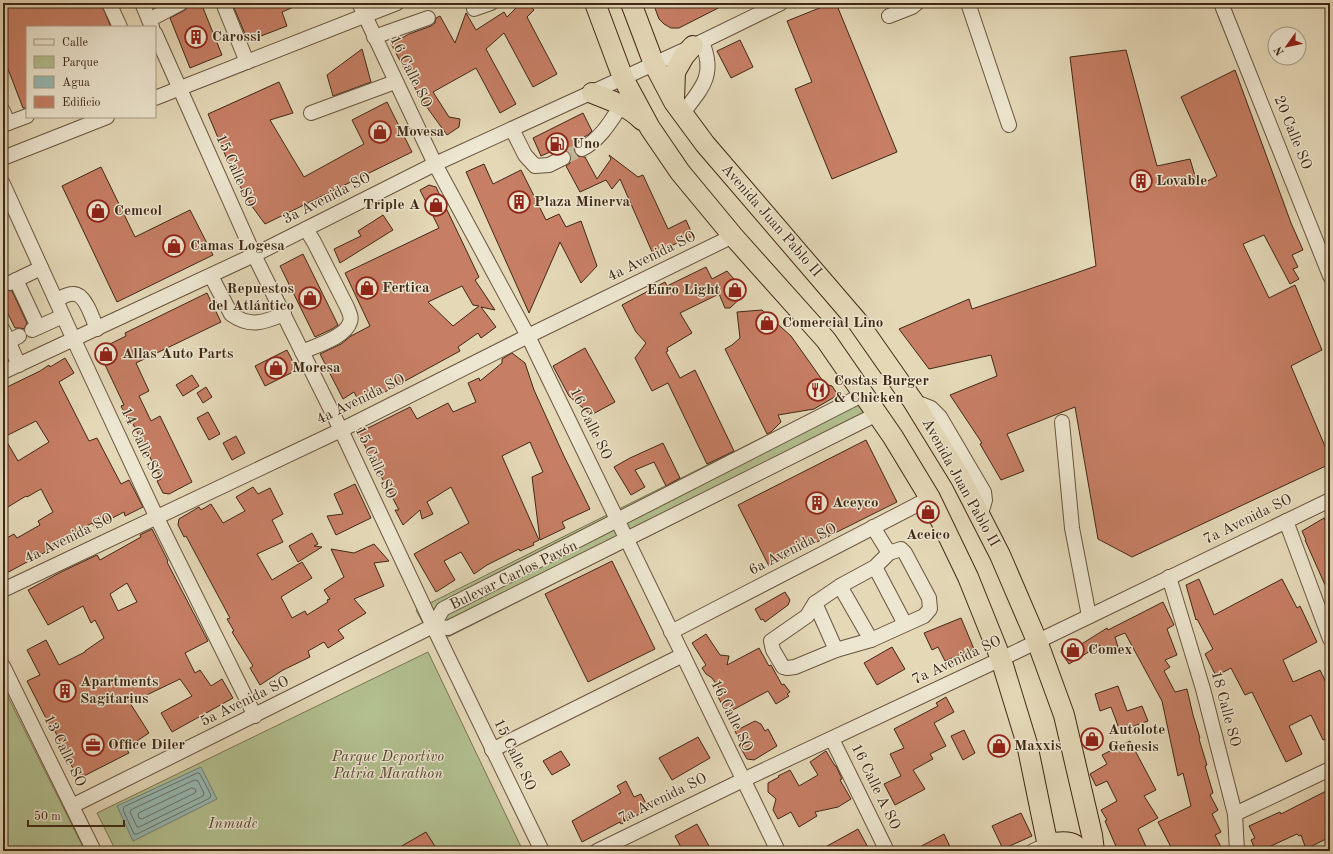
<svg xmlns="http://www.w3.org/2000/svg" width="1333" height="854" font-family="'Old Standard TT',serif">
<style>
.green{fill:#b2bf8f;stroke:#797452}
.water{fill:#96b9b3;stroke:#747f74}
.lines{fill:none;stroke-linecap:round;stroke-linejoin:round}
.shore{stroke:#6b7064;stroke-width:1}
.building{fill:#c67e64;stroke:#402816;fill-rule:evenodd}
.minor-tunnel{stroke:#c3b597;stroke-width:14;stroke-dasharray:14 7;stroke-linecap:butt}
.minor-casing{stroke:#69543e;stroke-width:16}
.highway-casing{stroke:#402816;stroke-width:22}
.minor{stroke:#ede6d0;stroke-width:14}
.highway{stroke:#e4d8b7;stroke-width:20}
.labels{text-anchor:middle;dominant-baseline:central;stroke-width:3;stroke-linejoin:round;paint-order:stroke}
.poi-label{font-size:15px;font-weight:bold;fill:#402816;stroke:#ede6d0;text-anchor:start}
.street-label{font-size:15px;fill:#402816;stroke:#ede6d0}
.park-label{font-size:15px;font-style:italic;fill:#57462e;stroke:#ede6d0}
</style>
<rect width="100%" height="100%" fill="#e4d8b7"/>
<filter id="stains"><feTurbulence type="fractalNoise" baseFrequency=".005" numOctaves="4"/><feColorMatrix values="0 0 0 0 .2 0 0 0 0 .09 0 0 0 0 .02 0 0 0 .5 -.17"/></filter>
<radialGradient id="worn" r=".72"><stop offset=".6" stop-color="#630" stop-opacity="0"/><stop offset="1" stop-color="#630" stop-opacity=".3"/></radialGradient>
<!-- green -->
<g class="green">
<path d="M858 390 883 419 434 644 416 610Z"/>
<path d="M428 652 523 851H116L97 813Z"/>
<path d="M3 687 85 851H3Z"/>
</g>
<!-- water -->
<path class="water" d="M201 767 217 799 133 841 117 806Z"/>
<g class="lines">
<!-- shore -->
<g class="shore">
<path d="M198 773 200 774 211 795 210 798 137 834H134L123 810 124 807Z"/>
<path d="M195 780 198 781 204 793 203 796 139 827H137L130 812 131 810Z"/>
<path d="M192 788 195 789 196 791 195 793 142 819 139 818 138 815 139 813Z"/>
</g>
</g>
<!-- building -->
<g class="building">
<path d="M3 3H101L111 27H27V108H23L3 56Z"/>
<path d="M189 3H201L222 55 190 68 170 18 185 10 188 7Z"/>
<path d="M232 3H303L282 12 287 26 248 41Z"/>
<path d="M521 3H528L534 10 527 17 557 74 533 87 504 33 486 49 516 104 500 113 476 68 433 92 449 117 460 119 459 127 447 135 421 99 391 44 409 34 431 26 435 23 436 18 440 16 455 43 466 13 476 30 504 12 507 17Z"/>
<path d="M653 3H728L679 28H671L664 24 659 19Z"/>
<path d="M832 3H836L897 152 832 179 795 89 812 82 787 21Z"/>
<path d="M740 40 753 67 731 78 717 51Z"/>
<path d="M362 49 371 82 333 96 327 75Z"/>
<path d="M1126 50 1157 166 1190 159 1198 186 1217 176 1181 97 1235 70 1291 223 1303 250 1292 255 1298 267 1293 269 1299 279 1290 284 1264 235 1243 244 1269 298 1295 285 1322 350 1291 366 1330 458V464L1132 557 1098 539 1075 407 1007 434 1024 471 1001 480 980 444 982 443 950 395 997 376 991 355 929 369 899 329 969 299 972 309 1096 266 1070 57Z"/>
<path d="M279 82 293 113 270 120 304 177 364 144 352 120 387 102 412 152 265 224 251 205 234 176 208 114Z"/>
<path d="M583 113 592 131 588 135 578 140V141L575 145 574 149 578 156 585 157 597 179 611 159 609 155 638 177 643 175 668 229 686 220 693 236 653 254 620 179 612 189 606 180 580 192 566 166 570 163 571 159V155L568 151 564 150H560L559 148 541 156 533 138Z"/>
<path d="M484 164 493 184 521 170 546 220 559 214 566 227 581 221 597 266 581 283 560 242 529 313 466 172Z"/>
<path d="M101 167 135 237 190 210 213 255 117 302 62 186Z"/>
<path d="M429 185 436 187 479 277 475 280 495 310 481 307 496 327 481 338 478 333 458 347 460 351 361 405 354 392 343 399 320 354 341 344 351 336 370 326 345 273 439 228 420 190ZM462 286 473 305 479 306 453 326 428 302Z"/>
<path d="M383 215 393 230 340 263 334 249 361 236 358 231Z"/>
<path d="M303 254 338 325 332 329 315 337 280 266Z"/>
<path d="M706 267 712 279 727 271 746 293 730 308H725L719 294 680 313 692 333 667 348 668 351 666 352 680 378 695 370 734 451 707 464 668 383 652 391 635 358 646 343 636 332 622 305 665 282 667 286Z"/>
<path d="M3 288 6 290 12 291 27 323 24 329 20 328H15L3 304Z"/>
<path d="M207 293 221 322 136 363 149 391 139 396 151 421 160 416 192 482 169 494 163 493 157 481 161 479 133 424 131 425 121 406 124 405 98 350 126 336 125 333Z"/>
<path d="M762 310 791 336 825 384 832 386 838 395 814 409 778 415 781 422 771 432 767 434 725 349 732 345 740 338 737 312Z"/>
<path d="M585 348 615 402 591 415 569 396 553 366Z"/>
<path d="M287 350 297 370 265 386 255 366Z"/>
<path d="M512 353 525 363 534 390 563 454 590 509 562 522 565 528 540 540 532 477 543 472 530 442 502 456 539 540 533 543 534 545 520 551 519 549 487 565 474 574 461 552 444 561 455 580 436 592 414 554 469 523 451 487 427 502 433 514 422 519 420 510 403 525 395 510H399L358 433 410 407 417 419 448 403 453 412 476 402 468 383 479 378 480 381 502 363V359Z"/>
<path d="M65 358 74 373 59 382 89 441 97 438 121 484 129 480 143 507 125 516 124 512 95 527 92 523 75 532V533L50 548 51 549 3 575V540L14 534 17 538 40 525 38 521 53 512 41 489 27 497 26 496 3 510V389L40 371 49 365 50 367ZM36 421 49 442 18 461 4 437Z"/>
<path d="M192 375 199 386 183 396 176 385Z"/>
<path d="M206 387 212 397 203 403 197 393Z"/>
<path d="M208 412 220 434 209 440 197 418Z"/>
<path d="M236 436 245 453 232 460 223 443Z"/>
<path d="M866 440 897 502 769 566 738 505Z"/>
<path d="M663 443 680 478 666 486 654 462 635 470 645 487 631 495 614 467 630 458Z"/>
<path d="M355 484 371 518 336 535 327 516 343 514 334 494Z"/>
<path d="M253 487 258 494 270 488 283 514 272 520 283 542 257 554 272 580 302 562 312 578 281 597 292 618 305 611 307 615 328 602 327 600 330 599 324 590 344 577 331 549 354 553 374 544 389 561 374 563 384 586 354 599 366 613 338 630 344 638 328 648 324 642 308 651 310 657 283 670 260 685 250 668 253 666 232 632 234 631 227 619 230 618 186 536 184 537 178 525 179 519 199 507 201 510 211 504 223 523 245 511 236 497Z"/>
<path d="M1324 518 1330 529V596L1305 540H1306L1302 531Z"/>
<path d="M152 529 168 561 167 562 208 641 185 653 195 673 200 670 211 686 222 679 233 698 172 732 161 713 192 696 180 679 130 703 149 733 126 748 129 753 78 779 53 727 51 728 27 681 40 675 27 650 46 640 59 665 85 652V651L104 638 95 620 91 623 83 606 48 625 28 590 61 572 97 555 100 560 141 537 140 535ZM127 583 137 602 118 611 110 594Z"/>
<path d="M312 533 318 544 314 546 322 547 298 562 289 546Z"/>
<path d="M612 561 655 649 588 682 545 594Z"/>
<path d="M1199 579 1214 615 1282 579 1297 608 1300 606 1317 642 1283 660 1293 682 1320 670 1330 691V737L1323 740 1311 715 1289 726 1302 754 1286 762 1252 692 1245 695 1231 668 1216 676 1205 654 1213 649 1197 619 1196 620 1186 585Z"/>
<path d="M785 592 790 600 788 605 765 622 763 619 761 620 755 609Z"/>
<path d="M1163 602 1174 625 1167 629 1177 655 1165 660 1170 667 1164 671 1175 692 1187 689 1193 715 1200 738 1199 739 1207 765 1205 766 1213 793 1210 795 1218 810 1212 814 1221 832 1215 835 1223 851H1173L1158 822 1191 806 1183 773 1178 776 1162 701 1125 633 1115 637 1118 647 1106 655 1100 645 1069 664 1061 652 1062 648 1077 639 1080 645 1107 628 1108 630Z"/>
<path d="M961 618 974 649 945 661 938 647 932 650 924 633Z"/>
<path d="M706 634 720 655 729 656 727 665 759 648 769 666 771 665 782 685 784 684 790 692 787 694 789 696 776 704 768 691 727 713 718 697 723 694 712 678 706 674 702 668 706 665 692 643Z"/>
<path d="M892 647 905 669 877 685 864 663Z"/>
<path d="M1118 686 1127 711 1142 706 1148 721 1120 731 1111 707 1100 711 1095 694Z"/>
<path d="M946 697 954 712 934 723 946 746 930 754 933 759 913 770 925 789 895 805 884 784 901 776 890 754 904 748 894 729 938 706 936 703Z"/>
<path d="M755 721 761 724 765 731 768 729 777 746 754 760 747 759 739 745 741 744 735 731Z"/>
<path d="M964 730 975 753 963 760 951 736Z"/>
<path d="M698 737 710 758 672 780 659 758Z"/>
<path d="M1130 741 1156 790 1144 796 1158 818 1138 829 1148 851H1118L1105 821 1107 820 1101 810 1117 801 1107 781 1096 786 1090 774 1107 764 1102 755Z"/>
<path d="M561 751 570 765 552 775 543 761Z"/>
<path d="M826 751 835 766H836L842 779 840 780 851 799 838 807 815 812 817 816 799 827 791 812 778 819 773 810 776 799 768 792V783L779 777 778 776 790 770 799 786 818 775 810 762Z"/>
<path d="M626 781 634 797 641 794 649 809 621 824 620 822 582 842 572 821 621 793 617 786Z"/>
<path d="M1330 789V837L1306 849 1301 835 1299 836 1297 834 1260 851H1256L1251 840 1255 838 1249 826 1280 812 1281 814Z"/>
<path d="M1021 813 1032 836 1003 849 992 826Z"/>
<path d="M697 824 709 846 699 851H683L675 836Z"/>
<path d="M858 829 870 851H818Z"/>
<path d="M426 832 436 848 430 851H393Z"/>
<path d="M944 834 952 851H912Z"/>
</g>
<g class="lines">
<!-- minor-tunnel -->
<path class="minor-tunnel" d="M563 158 582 149"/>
<!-- minor casing -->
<g class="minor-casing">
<g id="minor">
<path d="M109 3 120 27"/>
<path d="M142 3 152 27"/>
<path d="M359 3 435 164 528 336 778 851"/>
<path d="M968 3 1009 125"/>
<path d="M1221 3 1330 276"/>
<path d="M225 8 247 62"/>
<path d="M474 9 491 3"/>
<path d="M889 16 912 7 917 3"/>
<path d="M149 20 181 3"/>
<path d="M155 33 254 255 341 430 433 626 542 851"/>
<path d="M374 37 428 18"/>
<path d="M155 98 397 3"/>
<path d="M3 111 8 123"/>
<path d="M311 113 395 82"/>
<path d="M682 114C702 88 716 75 702 42"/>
<path d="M3 125 27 116"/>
<path d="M512 129 525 155 535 166 549 165 563 158"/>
<path d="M582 149C600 140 611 121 622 104"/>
<path d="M3 158 107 117"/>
<path d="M3 184 74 340 156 516 255 716"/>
<path d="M211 276 231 314C250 328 265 322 284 314"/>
<path d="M16 280 38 327"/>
<path d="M10 283 41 268"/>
<path d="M56 300C61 298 68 293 74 294 85 294 93 319 97 329"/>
<path d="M3 330 19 365"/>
<path d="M32 330 63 316"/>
<path d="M8 342 19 336"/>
<path d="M302 352C315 346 346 337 350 322 352 317 349 312 347 307L314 242 306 229"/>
<path d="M3 372 254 255 435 164 693 46 781 3"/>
<path d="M913 401 931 408 940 417 984 492 985 500 980 517"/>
<path d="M1062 422 1072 528 1089 616"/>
<path d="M1286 521 1330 639"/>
<path d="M873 527 889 553"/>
<path d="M901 549 905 553 929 598 930 609 924 616 871 640 836 650 795 667 787 668 783 667 773 650 771 641 807 616 815 603 840 586 875 567 889 553Z"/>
<path d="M875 567 905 624"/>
<path d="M1169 577 1203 689 1235 814 1237 851"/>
<path d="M840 586 871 640"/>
<path d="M3 590 341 430 528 336 733 236"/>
<path d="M815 603 836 650"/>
<path d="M433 626 448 628 877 414"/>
<path d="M433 626 443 609 864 394"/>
<path d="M671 632 930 498"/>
<path d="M3 666 94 851"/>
<path d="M832 739 887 851"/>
<path d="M492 750 683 655"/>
<path d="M72 806 433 626"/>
<path d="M1235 814 1330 769"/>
<path d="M597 851 743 780 1001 659 1330 500"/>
<path d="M1033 851 1049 844"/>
</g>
</g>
<!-- highway casing -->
<g class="highway-casing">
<g id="highway">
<path d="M595 3 623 78 650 128 680 172 733 236 826 340 893 437 930 498 968 577 1001 659 1027 744 1049 851"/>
<path d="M631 3 654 64 674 102 705 144 857 321 913 401 961 479 1000 555 1037 641 1064 715 1092 835 1094 851"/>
<path d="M592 93C610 100 628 106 642 120"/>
<path d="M674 100 675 72 684 56 693 46"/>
<path d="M1049 844C1058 842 1075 839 1079 851"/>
</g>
</g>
<!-- minor -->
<use href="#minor" class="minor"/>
<!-- highway -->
<use href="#highway" class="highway"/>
</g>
<!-- icons -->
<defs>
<g id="building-ring" transform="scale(1.15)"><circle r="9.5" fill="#ede6d0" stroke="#8f2418" stroke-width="1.5"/><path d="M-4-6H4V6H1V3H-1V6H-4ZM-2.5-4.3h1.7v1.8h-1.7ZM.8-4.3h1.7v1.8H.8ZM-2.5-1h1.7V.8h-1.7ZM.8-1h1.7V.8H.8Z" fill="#8f2418"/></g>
<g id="shop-ring" transform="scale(1.15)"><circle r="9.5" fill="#ede6d0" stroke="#8f2418" stroke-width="1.5"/><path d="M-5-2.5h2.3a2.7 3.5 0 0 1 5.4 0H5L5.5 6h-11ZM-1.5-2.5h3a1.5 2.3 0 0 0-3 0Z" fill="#8f2418"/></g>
<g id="fuel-ring" transform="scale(1.15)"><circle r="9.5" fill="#ede6d0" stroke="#8f2418" stroke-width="1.5"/><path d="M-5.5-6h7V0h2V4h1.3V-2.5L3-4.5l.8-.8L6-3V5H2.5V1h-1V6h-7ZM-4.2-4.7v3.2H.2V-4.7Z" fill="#8f2418"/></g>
<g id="restaurant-ring" transform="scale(1.15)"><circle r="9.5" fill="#ede6d0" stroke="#8f2418" stroke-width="1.5"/><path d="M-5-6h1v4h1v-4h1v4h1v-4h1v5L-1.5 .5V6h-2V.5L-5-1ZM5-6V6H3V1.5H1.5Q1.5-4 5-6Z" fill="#8f2418"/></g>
<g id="office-ring" transform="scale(1.15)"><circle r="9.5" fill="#ede6d0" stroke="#8f2418" stroke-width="1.5"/><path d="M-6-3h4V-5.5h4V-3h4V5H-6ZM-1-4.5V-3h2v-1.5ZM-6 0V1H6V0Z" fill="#8f2418"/></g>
</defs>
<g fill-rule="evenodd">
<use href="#building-ring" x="196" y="37"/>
<use href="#shop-ring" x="380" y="132"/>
<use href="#fuel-ring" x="557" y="144"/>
<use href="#building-ring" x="1141" y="181"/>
<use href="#building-ring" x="519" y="202"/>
<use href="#shop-ring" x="436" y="205"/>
<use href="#shop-ring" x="98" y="211"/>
<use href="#shop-ring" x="174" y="246"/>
<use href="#shop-ring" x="367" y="288"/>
<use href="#shop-ring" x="735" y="290"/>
<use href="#shop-ring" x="310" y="298"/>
<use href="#shop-ring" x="767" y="323"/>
<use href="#shop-ring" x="106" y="354"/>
<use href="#shop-ring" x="276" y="368"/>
<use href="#restaurant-ring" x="818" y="390"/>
<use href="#building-ring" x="817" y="503"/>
<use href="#shop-ring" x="928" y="512"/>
<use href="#shop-ring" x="1073" y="650"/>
<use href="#building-ring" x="65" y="691"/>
<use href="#shop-ring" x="1092" y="739"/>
<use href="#office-ring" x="93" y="745"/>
<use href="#shop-ring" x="999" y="746"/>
</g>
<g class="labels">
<!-- poi labels -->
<g class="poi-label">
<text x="212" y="37">Carossi</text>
<text x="396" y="132">Movesa</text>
<text x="572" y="144">Uno</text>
<text x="1156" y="181">Lovable</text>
<text x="534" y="202">Plaza Minerva</text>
<text x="420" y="205" text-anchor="end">Triple A</text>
<text x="114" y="211">Cemcol</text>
<text x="190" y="246">Camas Logesa</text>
<text x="382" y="288">Fertica</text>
<text x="294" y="289" text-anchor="end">Repuestos<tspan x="294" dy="17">del Atlántico</tspan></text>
<text x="720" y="290" text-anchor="end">Euro Light</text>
<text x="782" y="323">Comercial Lino</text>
<text x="122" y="354">Allas Auto Parts</text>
<text x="292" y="368">Moresa</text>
<text x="834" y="381">Costas Burger<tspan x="834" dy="17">&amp; Chicken</tspan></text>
<text x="832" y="503">Aceyco</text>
<text x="928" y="535" text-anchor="middle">Aceico</text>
<text x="1088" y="650">Comex</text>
<text x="80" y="682">Apartments<tspan x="80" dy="17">Sagitarius</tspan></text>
<text x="1108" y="730">Autolote<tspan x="1108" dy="17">Genesis</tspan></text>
<text x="108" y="745">Office Diler</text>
<text x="1014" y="746">Maxxis</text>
</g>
<!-- street labels -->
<g class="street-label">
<text transform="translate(410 72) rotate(64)">16 Calle SO</text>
<text transform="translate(1292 133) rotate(68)">20 Calle SO</text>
<text transform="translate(235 171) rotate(66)">15 Calle SO</text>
<text transform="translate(327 199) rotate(-27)">3a Avenida SO</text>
<text transform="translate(771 221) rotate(49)">Avenida Juan Pablo II</text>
<text transform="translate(652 257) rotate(-26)">4a Avenida SO</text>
<text transform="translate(361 400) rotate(-26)">4a Avenida SO</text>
<text transform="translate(590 424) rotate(64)">16 Calle SO</text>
<text transform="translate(141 444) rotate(65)">14 Calle SO</text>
<text transform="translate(375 463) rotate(65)">15 Calle SO</text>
<text transform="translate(960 483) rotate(61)">Avenida Juan Pablo II</text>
<text transform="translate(1248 520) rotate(-26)">7a Avenida SO</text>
<text transform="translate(69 539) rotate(-26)">4a Avenida SO</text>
<text transform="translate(793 550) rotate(-27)">6a Avenida SO</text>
<text transform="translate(514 576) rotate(-26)">Bulevar Carlos Pavón</text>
<text transform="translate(957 661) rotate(-25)">7a Avenida SO</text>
<text transform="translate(245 702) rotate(-26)">5a Avenida SO</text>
<text transform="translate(1225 709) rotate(75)">18 Calle SO</text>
<text transform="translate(731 716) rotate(64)">16 Calle SO</text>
<text transform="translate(64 751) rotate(64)">13 Calle SO</text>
<text transform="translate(514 755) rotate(64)">15 Calle SO</text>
<text transform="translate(875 787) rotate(64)">16 Calle A SO</text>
<text transform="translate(663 799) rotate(-26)">7a Avenida SO</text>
</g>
<!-- park labels -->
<g class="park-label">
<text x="388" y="757">Parque Deportivo<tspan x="388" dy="17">Patria Marathon</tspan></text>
<text x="233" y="824">Inmude</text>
</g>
</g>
<!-- margin -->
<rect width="1333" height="854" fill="none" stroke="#e4d8b7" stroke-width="16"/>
<rect x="4" y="4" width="1325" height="846" fill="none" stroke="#402816" stroke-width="2"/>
<rect x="8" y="8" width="1317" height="838" fill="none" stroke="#402816"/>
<!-- legend -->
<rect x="26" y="26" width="130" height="92" fill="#ede6d0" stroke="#a89a86"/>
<rect x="34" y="39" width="20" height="6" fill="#ede6d0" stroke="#a89a86"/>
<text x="62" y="46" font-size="12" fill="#402816">Calle</text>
<rect x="34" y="56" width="20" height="12" fill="#b2bf8f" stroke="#a89a86"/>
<text x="62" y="66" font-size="12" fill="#402816">Parque</text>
<rect x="34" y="76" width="20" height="12" fill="#96b9b3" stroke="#a89a86"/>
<text x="62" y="86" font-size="12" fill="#402816">Agua</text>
<rect x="34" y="96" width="20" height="12" fill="#c67e64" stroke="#a89a86"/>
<text x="62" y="106" font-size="12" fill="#402816">Edificio</text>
<!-- north arrow -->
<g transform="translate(1287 46) rotate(237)"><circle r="19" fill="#ede6d0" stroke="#a89a86"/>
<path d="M0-3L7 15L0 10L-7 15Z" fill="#8f2418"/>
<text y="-6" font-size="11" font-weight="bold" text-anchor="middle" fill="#402816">N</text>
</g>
<!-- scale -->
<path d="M28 820v6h96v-6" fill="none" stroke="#402816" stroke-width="2"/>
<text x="34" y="820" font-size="12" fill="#402816" stroke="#ede6d0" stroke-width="3" paint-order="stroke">50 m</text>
<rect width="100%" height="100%" filter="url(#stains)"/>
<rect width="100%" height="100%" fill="url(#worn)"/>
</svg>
